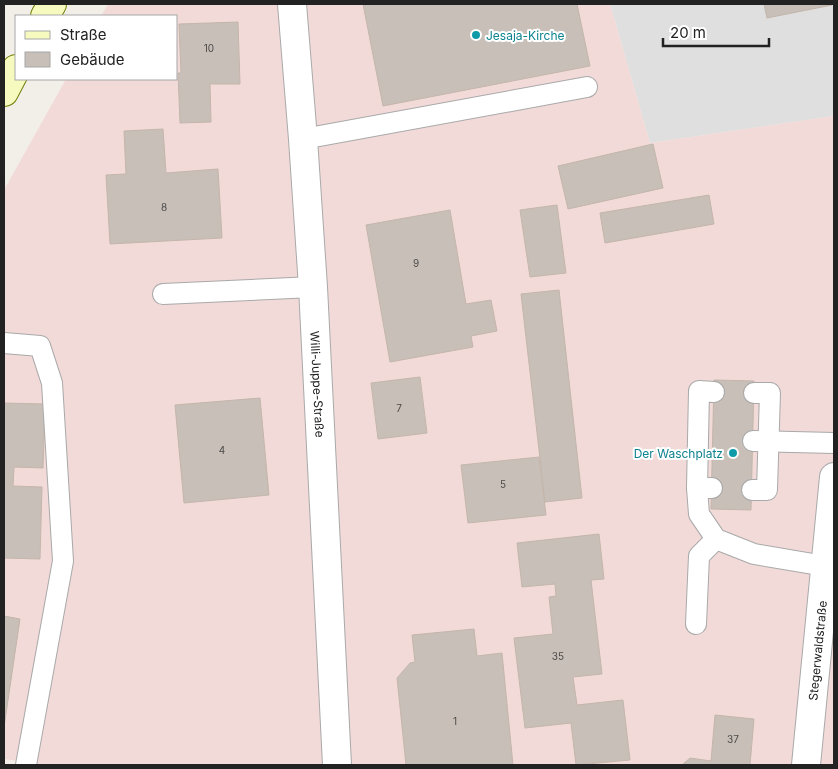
<svg xmlns="http://www.w3.org/2000/svg" width="838" height="769" font-family="Inter,sans-serif">
<style>
.residential{fill:#e0dfdf}
.commercial{fill:#f2dad9}
.building{fill:#c7bfb8;stroke:#c4b6ab}
.lines{fill:none;stroke-linecap:round;stroke-linejoin:round}
.service-casing{stroke:#a9a9a9;stroke-width:22}
.minor-casing{stroke:#a9a9a9;stroke-width:30}
.tertiary-casing{stroke:#a9a9a9;stroke-width:30}
.secondary-casing{stroke:#707d05;stroke-width:30}
.service{stroke:#fff;stroke-width:20}
.minor{stroke:#fff;stroke-width:28}
.tertiary{stroke:#fff;stroke-width:28}
.secondary{stroke:#f7fabf;stroke-width:28}
.culture-dot{fill:#0f9aa8;stroke:#fff;stroke-width:2}
.labels{text-anchor:middle;dominant-baseline:central;stroke-width:4;stroke-linejoin:round;paint-order:stroke}
.number-label{font-size:10px;fill:#4b4948}
.culture-label{font-size:12px;fill:#0d838f;stroke:#fff;text-anchor:start}
.street-label{font-size:12px;fill:#222;stroke:#fff}
</style>
<rect width="100%" height="100%" fill="#f2efe9"/>
<!-- residential -->
<path class="residential" d="M610 4H834V116L650 143Z"/>
<!-- commercial -->
<path class="commercial" d="M108 4H610L650 143 834 116V765H45L4 759V190L66 79H176V16H101Z"/>
<!-- building -->
<g class="building">
<path d="M363 4H577L590 66 383 106Z"/>
<path d="M764 4H832V5L767 18Z"/>
<path d="M238 22 240 84H210L211 122 180 123 178 73H181L179 24Z"/>
<path d="M163 129 166 173 218 169 222 238 110 244 106 175 126 174 124 131Z"/>
<path d="M653 144 663 188 568 209 558 166Z"/>
<path d="M709 195 714 224 605 243 600 213Z"/>
<path d="M557 205 566 273 530 277 520 210Z"/>
<path d="M450 210 466 304 491 300 497 331 471 336 473 347 390 362 366 225Z"/>
<path d="M559 290 582 498 545 502 521 294Z"/>
<path d="M420 377 427 433 378 439 371 383Z"/>
<path d="M714 380 754 381 751 510 711 509Z"/>
<path d="M260 398 269 495 184 503 175 405Z"/>
<path d="M4 403 45 404 43 468 14 467 13 486 42 487 40 559 4 558Z"/>
<path d="M539 457 546 515 468 523 461 465Z"/>
<path d="M599 534 604 579 591 580 602 674 573 677 577 705 623 700 630 760 576 765 571 723 525 728 514 638 553 634 549 597 556 596 555 584 522 587 517 543Z"/>
<path d="M4 616 20 619 4 727Z"/>
<path d="M474 629 477 656 502 653 513 765H406L397 678 410 663 415 662 412 635Z"/>
<path d="M715 715 754 719 750 765H682L690 758 711 761Z"/>
</g>
<g class="lines">
<!-- service casing -->
<g class="service-casing">
<g id="service">
<path d="M303 139 587 87"/>
<path d="M163 294 313 287"/>
<path d="M4 343 40 346 52 383 63 561 26 765"/>
<path d="M753 441 834 443"/>
<path d="M697 488 699 514 716 539 754 554 825 566"/>
<path d="M712 488H697L699 391 714 392"/>
<path d="M752 490H767L770 393H754"/>
<path d="M696 624 699 556 716 539"/>
</g>
</g>
<!-- minor casing -->
<g class="minor-casing">
<g id="minor">
<path id="s1" d="M292 4 303 139 313 287 337 765"/>
</g>
</g>
<!-- tertiary casing -->
<g class="tertiary-casing">
<g id="tertiary">
<path id="s2" d="M806 765 834 477"/>
</g>
</g>
<!-- secondary casing -->
<g class="secondary-casing">
<g id="secondary">
<path d="M45 16 52 4"/>
<path d="M4 92 16 69"/>
</g>
</g>
<!-- service -->
<use href="#service" class="service"/>
<!-- minor -->
<use href="#minor" class="minor"/>
<!-- tertiary -->
<use href="#tertiary" class="tertiary"/>
<!-- secondary -->
<use href="#secondary" class="secondary"/>
</g>
<!-- markers -->
<g class="culture-dot">
<circle cx="476" cy="35" r="5"/>
<circle cx="733" cy="453" r="5"/>
</g>
<g class="labels">
<!-- number labels -->
<g class="number-label">
<text x="209" y="48">10</text>
<text x="164" y="207">8</text>
<text x="416" y="263">9</text>
<text x="399" y="408">7</text>
<text x="222" y="450">4</text>
<text x="503" y="484">5</text>
<text x="558" y="656">35</text>
<text x="455" y="721">1</text>
<text x="733" y="739">37</text>
</g>
<!-- culture labels -->
<g class="culture-label">
<text x="486" y="35">Jesaja-Kirche</text>
<text x="723" y="453" text-anchor="end">Der Waschplatz</text>
</g>
<!-- street labels -->
<g class="street-label">
<text stroke="none"><textPath href="#s1" startOffset="381">Willi-Juppe-Straße</textPath></text>
<text stroke="none"><textPath href="#s2" startOffset="115">Stegerwaldstraße</textPath></text>
</g>
</g>
<!-- border -->
<rect width="838" height="769" fill="none" stroke="#222222" stroke-width="10"/>
<!-- legend -->
<rect x="15" y="15" width="162" height="65" fill="#ffffff" stroke="#a7a7a7"/>
<rect x="25" y="31" width="25" height="8" fill="#f7fabf" stroke="#a7a7a7"/>
<text x="60" y="40" font-size="15" fill="#222222">Straße</text>
<rect x="25" y="52" width="25" height="15" fill="#c7bfb8" stroke="#a7a7a7"/>
<text x="60" y="65" font-size="15" fill="#222222">Gebäude</text>
<!-- scale -->
<path d="M663 38v8h106v-8" fill="none" stroke="#222222" stroke-width="2.5"/>
<text x="670" y="38" font-size="15" fill="#222222" stroke="#ffffff" stroke-width="4" paint-order="stroke">20 m</text>
</svg>
